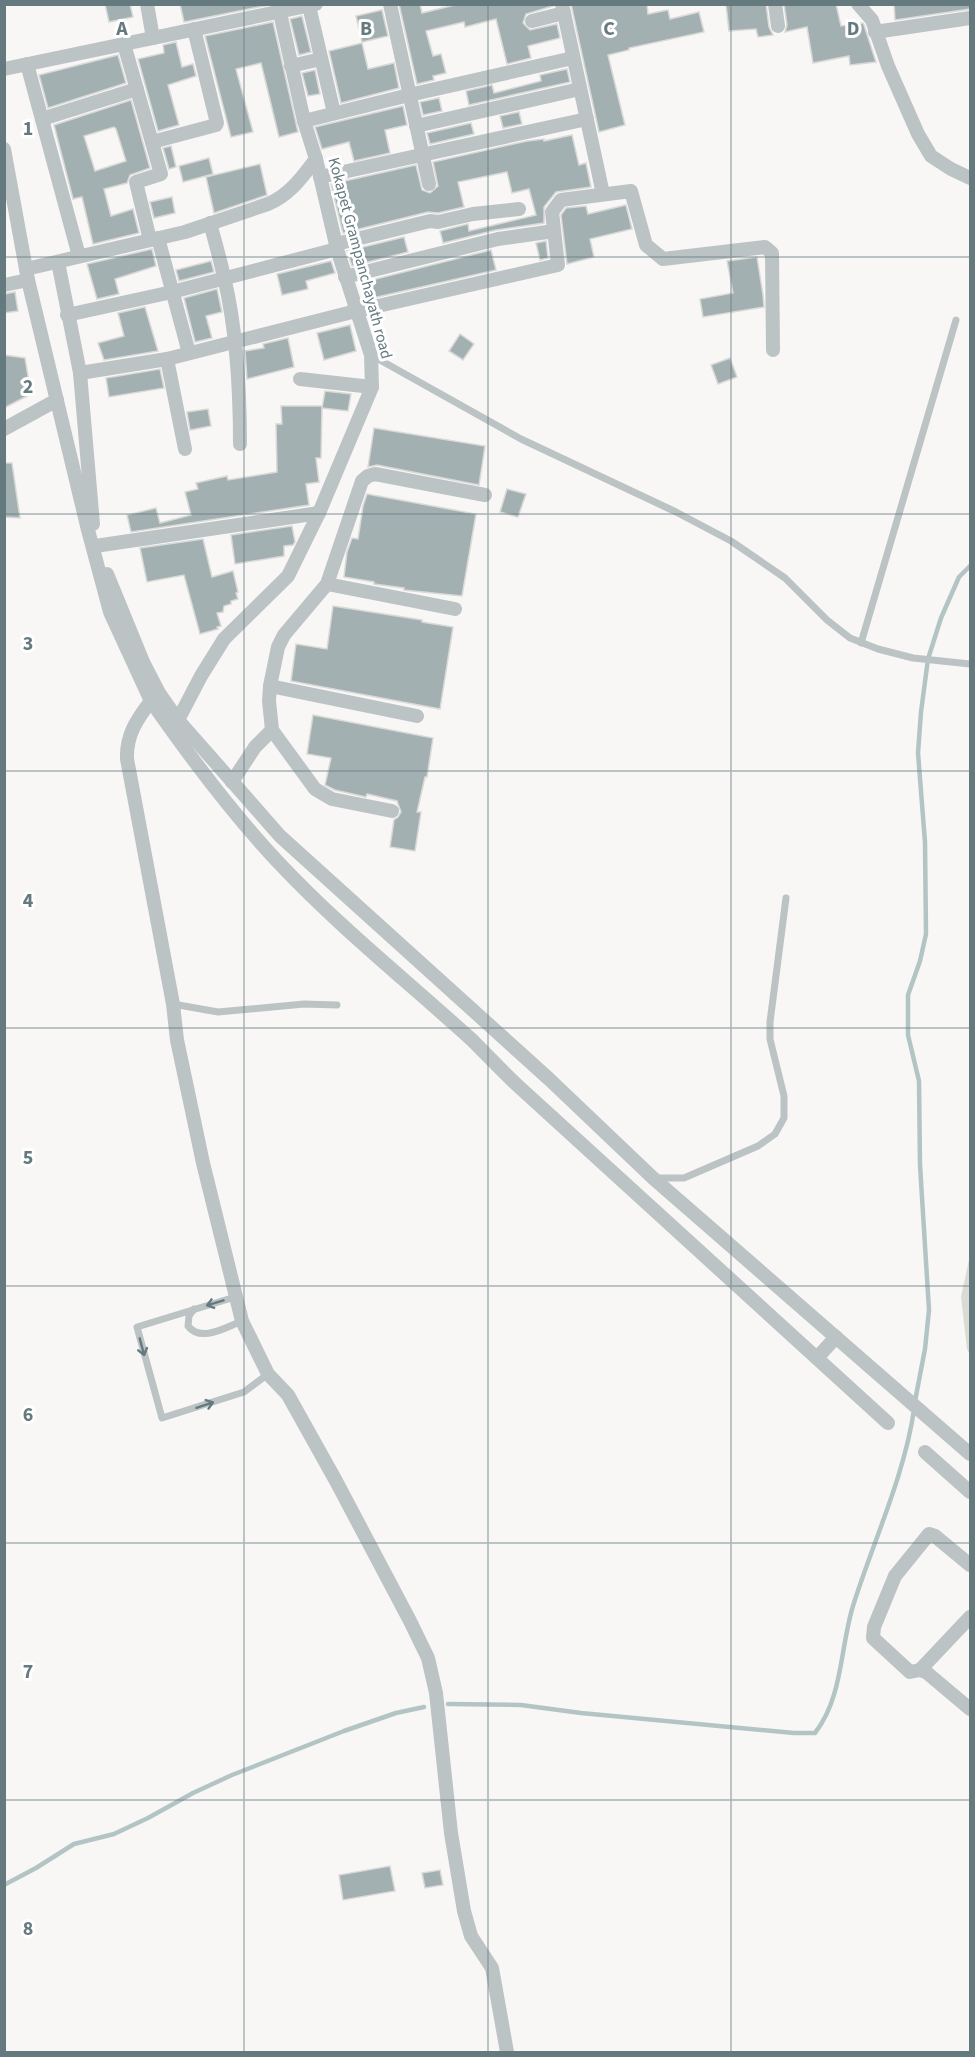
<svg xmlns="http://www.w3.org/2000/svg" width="975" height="2057" font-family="'Source Sans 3',sans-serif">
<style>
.green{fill:#d9dcd4}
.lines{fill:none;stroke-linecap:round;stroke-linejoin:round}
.stream{stroke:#b3c4c5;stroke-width:4.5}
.building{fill:#a3b0b2;stroke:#d9d9d7;stroke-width:1.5;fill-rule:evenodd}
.service{stroke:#bcc3c5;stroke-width:7}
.minor{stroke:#bcc3c5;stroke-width:14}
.oneway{stroke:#647a7f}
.grid{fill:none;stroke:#647a7f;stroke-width:1.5;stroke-opacity:0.55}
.labels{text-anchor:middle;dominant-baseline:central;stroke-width:6;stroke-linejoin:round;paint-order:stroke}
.street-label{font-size:16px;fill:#647a7f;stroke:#fff}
.grid-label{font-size:20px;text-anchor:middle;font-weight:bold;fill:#647a7f;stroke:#fff;stroke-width:6;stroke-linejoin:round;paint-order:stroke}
</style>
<rect width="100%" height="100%" fill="#f8f7f5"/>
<!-- green -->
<path class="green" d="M970 1255V1355L967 1349 961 1297Z"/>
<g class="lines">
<!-- stream -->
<g class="stream">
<path d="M915 1401 925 1349 929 1310 920 1165 919 1081 908 1035V995L920 961 926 934 925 842 918 753 921 712 928 659 941 618 959 577 970 566"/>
<path d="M448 1704 521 1705 581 1713 794 1733H815C843 1697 840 1648 853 1606 873 1542 904 1477 914 1410"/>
<path d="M4 1885 36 1868 74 1844 114 1834 148 1818 193 1793 232 1775 344 1731 396 1713 424 1707"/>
</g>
</g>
<!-- building -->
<g class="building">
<path d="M105 4H130L133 17 109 22Z"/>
<path d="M180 4H269V5L184 22Z"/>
<path d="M399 4H420L422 13 459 4H553V6L526 14 523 23 530 30 557 24 560 38 528 46 531 58 507 64 496 19 465 27 464 22 426 31 433 56 441 54 446 73 433 76 434 80 417 84Z"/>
<path d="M571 4H647L648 14 668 10 670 19 699 12 704 32 629 48V50L608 55 625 125 599 132Z"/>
<path d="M732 4H766L769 27 773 35 758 37 756 29 729 31 726 5Z"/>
<path d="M784 4H836L841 26 863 23 864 25 876 62 850 65 849 56 813 63 807 27 785 32 787 25Z"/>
<path d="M894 4H970V9L895 20Z"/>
<path d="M382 10 388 36 362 42 356 16Z"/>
<path d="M302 16 311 52 299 55 290 19Z"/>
<path d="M273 22 298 132 279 137 261 63 236 69 253 132 231 137 205 36Z"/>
<path d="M176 42 182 67 193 64 196 76 168 85 179 125 158 131 138 59 164 53 163 45Z"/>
<path d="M362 43 368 69 394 63 399 88 341 103 329 51Z"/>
<path d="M118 55 126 83 48 108 39 75Z"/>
<path d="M567 69 570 82 469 105 466 91 492 85 494 93 541 81 540 75Z"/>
<path d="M315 70 320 94 308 96 302 73Z"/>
<path d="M439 98 442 111 423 115 420 102Z"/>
<path d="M131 100 150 168 130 175 127 183 104 189 111 216 133 209 139 233 93 244 82 197 73 199 54 125ZM114 127 116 129 126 161 95 171 84 136Z"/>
<path d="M403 106 407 125 385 130 390 153 354 161 349 142 322 149 315 127Z"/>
<path d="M519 112 522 124 503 128 500 116Z"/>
<path d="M471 123 474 134 430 144 427 133Z"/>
<path d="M572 135 579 165 586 163 591 187 556 192 544 207V223L496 230 443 243 440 231 468 224 469 231 536 215 529 189 512 193 507 172 458 182 464 207 438 213 428 212 343 233 331 184 416 165 422 190 430 193 438 186 433 162 527 141 544 139V141Z"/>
<path d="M171 146 176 167 169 169 163 148Z"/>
<path d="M209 158 213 174 183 182 179 166Z"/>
<path d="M260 164 267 195 214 213 206 177Z"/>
<path d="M172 197 175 213 154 218 150 202Z"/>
<path d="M626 205 632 229 590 239 594 257 567 264 561 215 566 208 586 206 588 214Z"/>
<path d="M404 237 408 252 352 266 347 251Z"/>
<path d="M546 241 548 258 540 260 536 243Z"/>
<path d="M152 249 156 266 115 279 119 294 97 299 87 264Z"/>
<path d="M491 250 496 270 364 300 360 283Z"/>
<path d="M757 257 763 295 764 307 703 317 700 299 733 293 727 261Z"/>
<path d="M211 261 214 272 179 281 176 270Z"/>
<path d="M331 261 335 273 306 281 308 289 282 295 277 274Z"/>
<path d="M217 289 222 312 206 316 212 338 195 342 184 298Z"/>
<path d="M15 292 18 311 4 313V294Z"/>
<path d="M145 307 158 351 104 360 98 343 124 336 118 313Z"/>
<path d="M350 325 356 351 324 360 317 333Z"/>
<path d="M460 334 474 344 463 360 449 351Z"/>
<path d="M288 338 294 367 247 379 245 351 264 348 263 344Z"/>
<path d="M4 355 25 358 31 394 4 408Z"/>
<path d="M730 358 737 377 718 384 711 365Z"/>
<path d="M160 369 164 388 109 397 106 378Z"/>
<path d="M325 391 351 394 348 411 322 408Z"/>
<path d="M281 406H322L321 458H316L319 482 306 484 309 505 131 532 127 515 156 508 160 523 191 515 185 492 198 489 196 483 227 476 228 480 277 472 276 424H282Z"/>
<path d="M208 409 211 426 190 430 187 412Z"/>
<path d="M374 428 485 446 479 485 377 465 368 467Z"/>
<path d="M4 463H12L20 518 4 517Z"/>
<path d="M507 489 526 494 518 517 500 512Z"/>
<path d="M367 494 476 514 462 596 404 590V588L374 584V582L344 577 347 552 352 538 358 539 363 506Z"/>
<path d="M292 526 295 542 293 545 284 546V556L235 564 231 535Z"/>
<path d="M203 539 212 577 233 571 238 592 236 593 238 599 231 601V604L224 606 223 612 217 613 221 626 217 627 218 629 200 634 184 575 147 582 140 548Z"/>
<path d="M333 606 422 620V622L453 627 440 709 291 681 296 644 327 649Z"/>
<path d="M313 715 433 738 427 777H425L417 812H421L415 851 390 847 394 820 398 817 401 812 397 801 367 794 366 797 335 790 325 785 331 758 307 754Z"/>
<path d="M390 1866 395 1891 343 1900 339 1875Z"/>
<path d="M440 1870 443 1885 425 1888 422 1873Z"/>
</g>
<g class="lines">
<!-- service -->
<g class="service">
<path d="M371 355 521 439 676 512 731 541 785 578 827 620 850 638 878 649 913 658 970 664"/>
<path d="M861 643 956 320"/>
<path d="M173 1004 218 1012 304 1004 337 1005"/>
<path d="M656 1178H684L758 1146 775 1134 784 1118V1096L770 1039V1022L786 898"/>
<path d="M235 1297 137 1327 162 1418 244 1392 268 1374"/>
<path d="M194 1309 189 1316 188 1326C201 1343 226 1327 242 1321"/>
</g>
<!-- minor -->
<g class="minor">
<path d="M147 4 153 38"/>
<path d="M390 4 429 184"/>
<path d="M562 4 603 194"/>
<path d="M775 4 778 26"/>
<path d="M858 4 872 20 888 66 918 134 931 156 951 169 970 178"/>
<path d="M309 6 334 113"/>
<path d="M532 21 564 13"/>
<path d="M875 32 970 18"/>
<path d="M124 44 161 174 136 182 150 240"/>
<path d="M27 64 79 256"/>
<path d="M291 66 321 59"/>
<path d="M4 69 316 4"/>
<path d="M42 119 137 89"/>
<path d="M304 121 409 95 573 58"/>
<path d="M416 126 580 89"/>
<path d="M152 142 216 125 217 123 194 29"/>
<path d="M4 149 28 280 88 530 110 612 151 701C137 719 126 735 127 759L173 1004 177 1040 203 1163 242 1321 268 1374 288 1395 336 1481 410 1621 428 1658 436 1693 451 1833 464 1911 471 1936 492 1968 507 2052"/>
<path d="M320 177 587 119"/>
<path d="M210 223C215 241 220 259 224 277 237 331 240 389 240 444"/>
<path d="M158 238 189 353"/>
<path d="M336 244 430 221 438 222 473 214 519 209"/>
<path d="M58 262 80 373 93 524"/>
<path d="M26 269 185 232 268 204C290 195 302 177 316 159"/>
<path d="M345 277 498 239 554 231"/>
<path d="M4 285 28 280"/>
<path d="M67 315 172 292 337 249"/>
<path d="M80 373 167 359"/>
<path d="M300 379 372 387"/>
<path d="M4 429 57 400"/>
<path d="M185 449 167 359 356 311 558 265 552 212 561 200 631 191 646 245 663 259 765 247 772 253 773 350"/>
<path d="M95 546 319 513"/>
<path d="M107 574 143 662 159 693 178 720 280 836 549 1079 653 1178 970 1454"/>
<path d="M327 584 455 609"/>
<path d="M270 686 417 716"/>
<path d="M151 701C190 757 231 812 278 862 338 926 407 981 472 1040 487 1055 502 1071 517 1085L888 1423"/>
<path d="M178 720 201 676 224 639 288 576 319 513 372 387 371 355 337 249 316 159 304 121 278 4"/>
<path d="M232 782 255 747 272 730"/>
<path d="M392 811 332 799 315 789 272 730 269 701 270 686 278 647 284 635 327 584 362 481 368 476 375 474 485 495"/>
<path d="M817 1358 836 1337"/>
<path d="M925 1452 970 1492"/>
<path d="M970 1565 935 1536 929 1534 895 1576 874 1627 873 1638 910 1672 920 1670 926 1672 970 1709"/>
<path d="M920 1670 970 1617"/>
</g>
</g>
<!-- one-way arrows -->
<defs><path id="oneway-shaft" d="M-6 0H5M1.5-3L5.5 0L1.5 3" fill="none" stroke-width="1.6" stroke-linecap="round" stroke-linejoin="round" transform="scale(1.5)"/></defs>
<g class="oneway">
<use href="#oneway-shaft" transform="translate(215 1303) rotate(163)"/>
<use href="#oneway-shaft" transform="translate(142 1347) rotate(75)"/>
<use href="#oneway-shaft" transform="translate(205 1405) rotate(-18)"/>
</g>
<!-- grid -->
<path class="grid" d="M244 4V2052M488 4V2052M731 4V2052M4 257H970M4 514H970M4 771H970M4 1028H970M4 1286H970M4 1543H970M4 1800H970"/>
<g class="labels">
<!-- street labels -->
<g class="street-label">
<text transform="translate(360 258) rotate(75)">Kokapet Grampanchayath road</text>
</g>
</g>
<g class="grid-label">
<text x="122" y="35">A</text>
<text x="366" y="35">B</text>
<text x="609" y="35">C</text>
<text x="853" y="35">D</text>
<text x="28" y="135">1</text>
<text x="28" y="393">2</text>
<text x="28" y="650">3</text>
<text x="28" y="907">4</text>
<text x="28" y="1164">5</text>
<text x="28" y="1421">6</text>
<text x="28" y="1678">7</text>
<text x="28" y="1935">8</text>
</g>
<!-- border -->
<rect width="975" height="2057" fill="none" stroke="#647a7f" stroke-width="12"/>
</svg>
